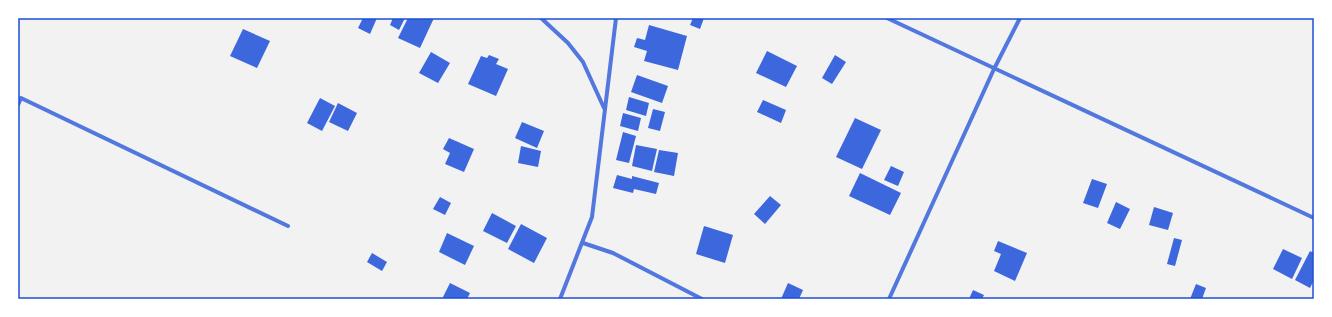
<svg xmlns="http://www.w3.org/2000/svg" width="1332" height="317" font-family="'Noto Sans',sans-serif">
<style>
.building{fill:#3d67dc}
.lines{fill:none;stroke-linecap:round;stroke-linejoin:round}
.minor{stroke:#5277de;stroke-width:4}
.neatline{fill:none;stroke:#1d4ed8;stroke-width:1.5}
</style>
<rect width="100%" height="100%" fill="#f2f2f2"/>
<!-- building -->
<g class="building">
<path d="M363 18H377L370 34 358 28Z"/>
<path d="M393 18H405L399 30 390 25Z"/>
<path d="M408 18H434L420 48 398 38Z"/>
<path d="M693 18H704L700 29 690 25Z"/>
<path d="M649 25 687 36 678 70 644 61 647 51 634 47 637 38 645 40Z"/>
<path d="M243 29 270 41 257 68 230 56Z"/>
<path d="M767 51 797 66 786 87 756 73Z"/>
<path d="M431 52 450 63 438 83 419 73Z"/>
<path d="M489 55 499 59 496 64 508 69 496 96 468 84 481 56 487 58Z"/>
<path d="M835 55 846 62 832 84 822 78Z"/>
<path d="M637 75 668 86 662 103 631 92Z"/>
<path d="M629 97 649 103 646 116 626 110Z"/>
<path d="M320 98 335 106 322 131 307 123Z"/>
<path d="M763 100 786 110 781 123 757 112Z"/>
<path d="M338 103 357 113 348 131 329 122Z"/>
<path d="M653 109 665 112 660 131 648 128Z"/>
<path d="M623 113 641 118 638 131 620 126Z"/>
<path d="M855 118 881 130 862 169 836 157Z"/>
<path d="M522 122 544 131 537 148 515 138Z"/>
<path d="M623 132 636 136 629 163 616 160Z"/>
<path d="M449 138 474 149 464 172 445 164 450 153 443 149Z"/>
<path d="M636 145 657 149 652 171 632 166Z"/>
<path d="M521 146 541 151 538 167 518 163Z"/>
<path d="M659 150 678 153 674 176 654 172Z"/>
<path d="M891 166 904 172 898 186 884 180Z"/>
<path d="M860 173 901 193 890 215 849 196Z"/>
<path d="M617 175 632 179V176L659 183 656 194 634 189 633 193 613 188Z"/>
<path d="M1092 179 1107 184 1098 208 1083 203Z"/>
<path d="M770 196 781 205 765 224 754 214Z"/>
<path d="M440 197 451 203 445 215 433 209Z"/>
<path d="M1116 202 1130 209 1120 229 1107 223Z"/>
<path d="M1154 207 1173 213 1168 230 1149 225Z"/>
<path d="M492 213 516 226 507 243 483 231Z"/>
<path d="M521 224 547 238 534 263 508 249Z"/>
<path d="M704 226 733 235 725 263 696 254Z"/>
<path d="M447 233 474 246 465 265 439 252Z"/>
<path d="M1174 238 1182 240 1175 266 1167 264Z"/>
<path d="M998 241 1027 253 1015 281 994 271 1001 254 994 251Z"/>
<path d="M1283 249 1302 258 1292 279 1273 269Z"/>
<path d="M1310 251 1314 253V280L1310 288 1295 280Z"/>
<path d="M372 253 387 262 382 271 367 262Z"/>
<path d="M450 283 470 293 467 299H442Z"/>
<path d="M788 283 803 290 799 299H781Z"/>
<path d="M1196 284 1206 288 1202 299H1190Z"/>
<path d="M973 290 984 295 982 299H969Z"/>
</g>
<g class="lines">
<!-- minor -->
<g class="minor">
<path d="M541 18 568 43 583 62 604 108"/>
<path d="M887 18 1314 218"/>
<path d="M18 105 21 98 288 226"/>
<path d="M583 243 613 253 702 299"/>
<path d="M560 299 592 217 616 18"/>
<path d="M889 299 994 69 1020 18"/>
</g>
</g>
<!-- border -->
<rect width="1332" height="317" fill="none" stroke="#ffffff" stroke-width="38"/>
<rect x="19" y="19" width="1294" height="279" class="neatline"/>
</svg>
